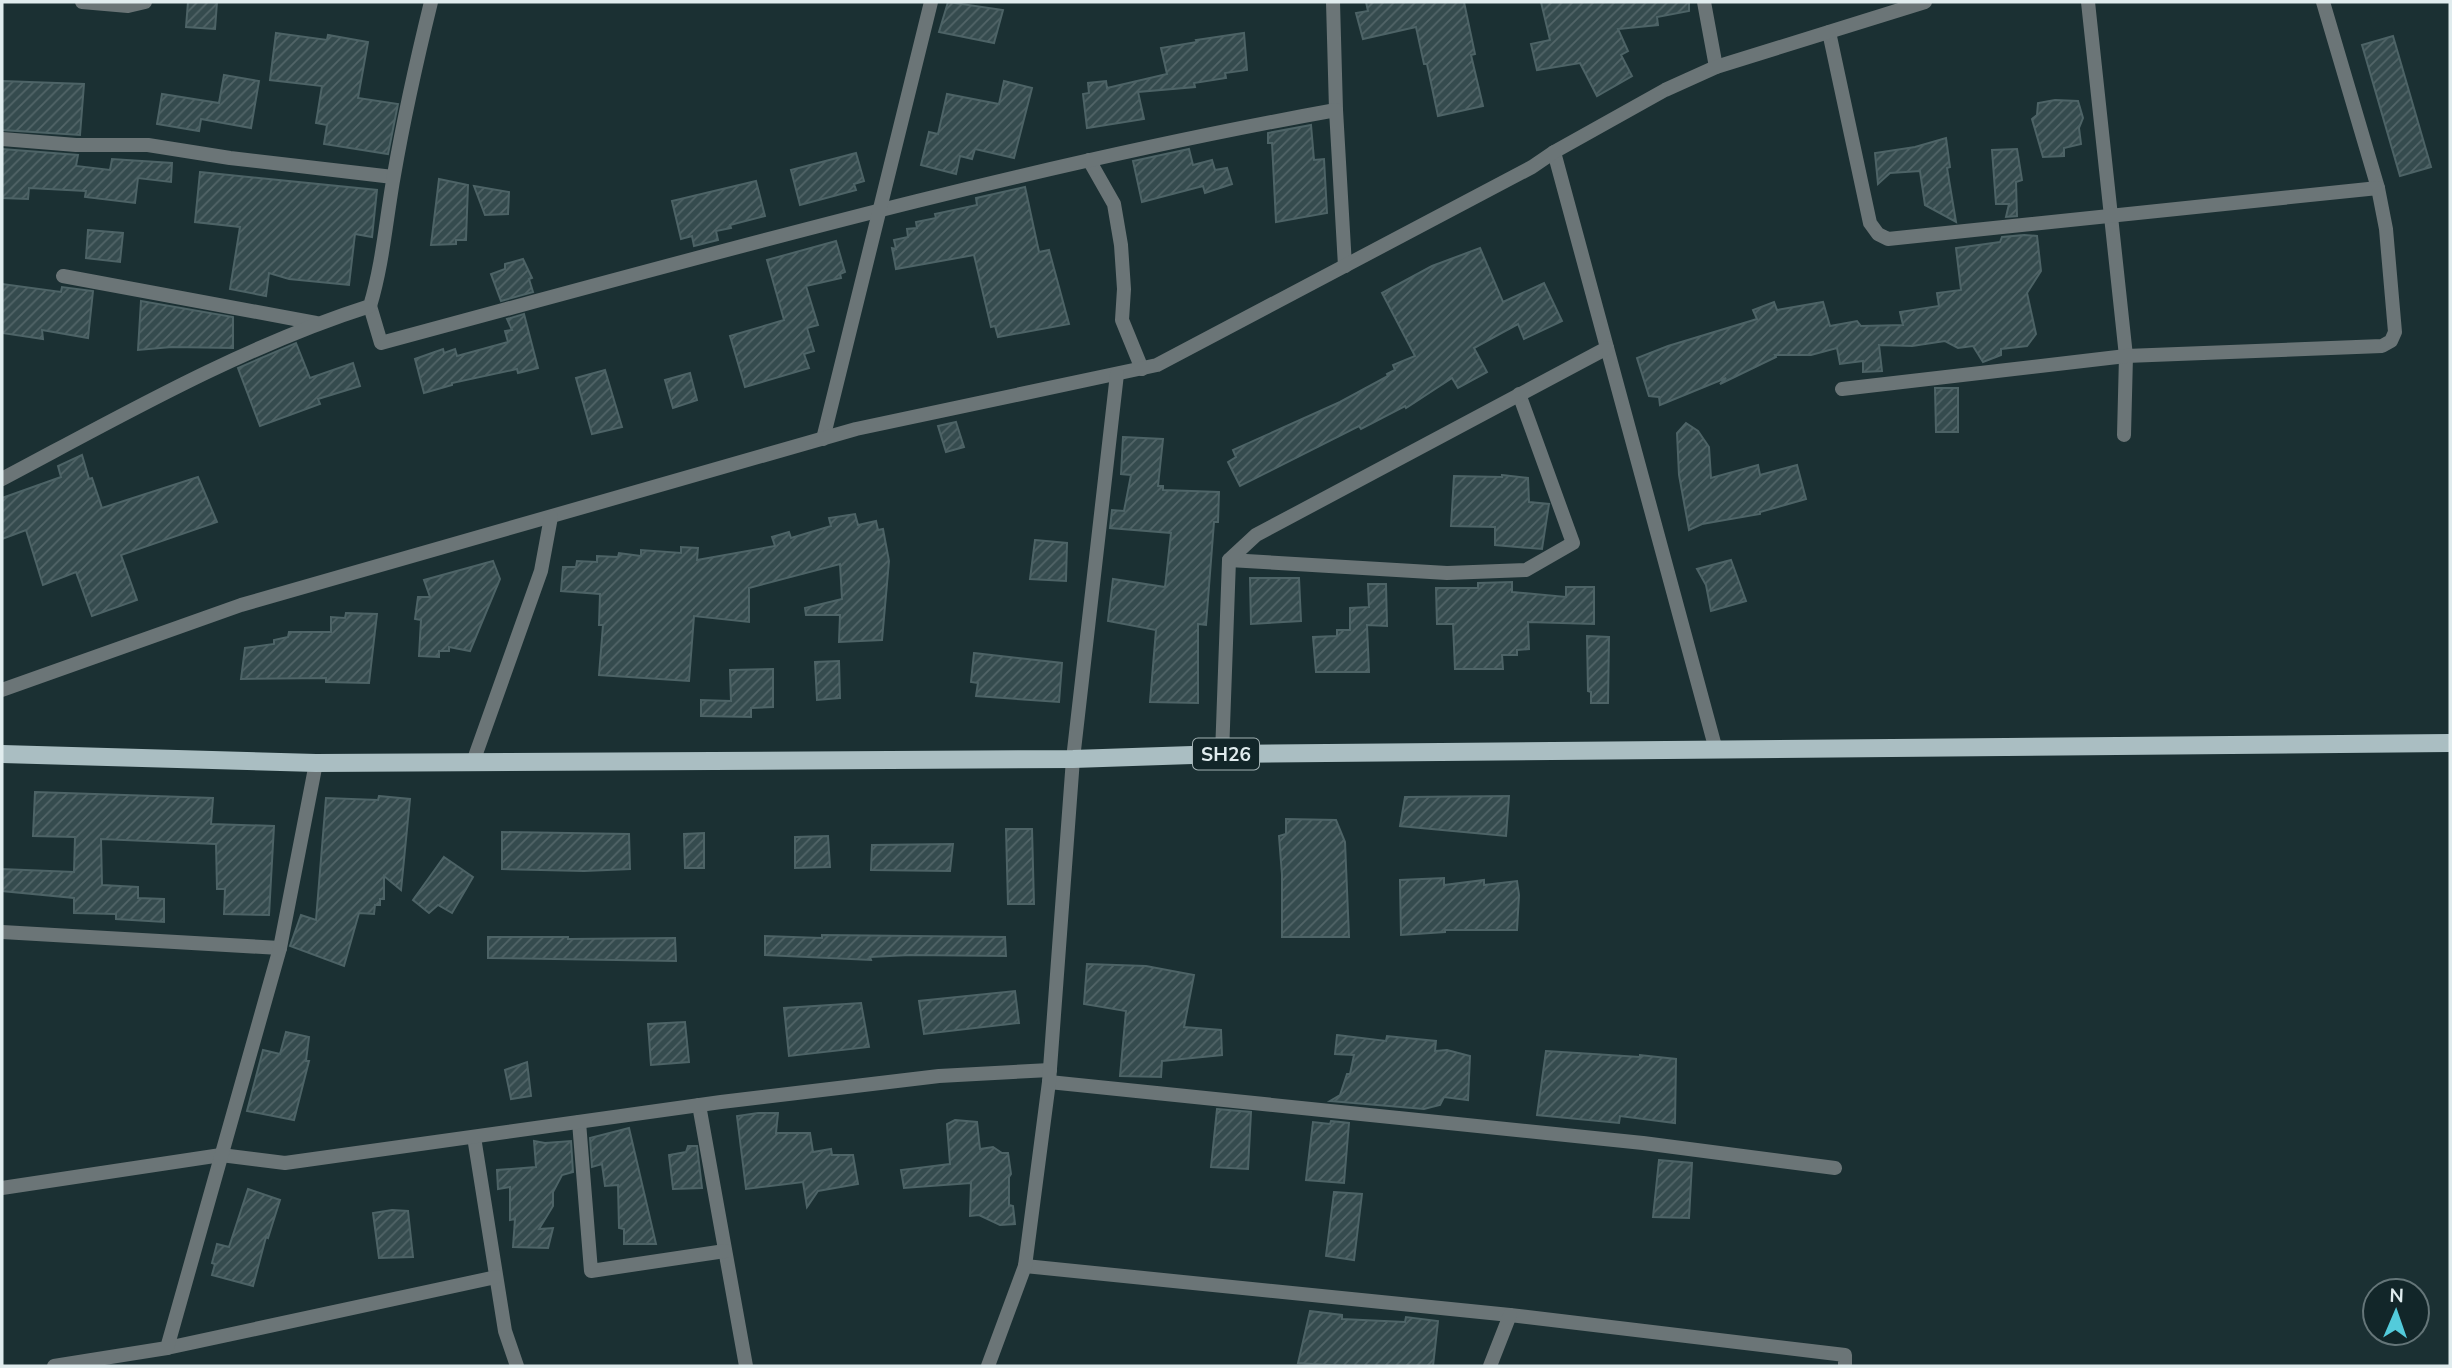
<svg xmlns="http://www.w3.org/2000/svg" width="2452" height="1368" font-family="Mulish,sans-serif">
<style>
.building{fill:url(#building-hatch);stroke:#4d6366;stroke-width:2}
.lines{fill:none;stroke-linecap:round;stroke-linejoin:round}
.minor{stroke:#6b7577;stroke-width:14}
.primary{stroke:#aabec2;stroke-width:18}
.labels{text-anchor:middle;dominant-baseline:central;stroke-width:6;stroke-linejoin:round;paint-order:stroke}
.shield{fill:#122629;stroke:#a2b1b3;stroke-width:2}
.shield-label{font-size:19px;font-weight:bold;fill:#e0ecee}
</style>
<defs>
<pattern id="building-hatch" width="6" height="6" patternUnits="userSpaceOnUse" patternTransform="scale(1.75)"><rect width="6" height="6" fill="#354b4e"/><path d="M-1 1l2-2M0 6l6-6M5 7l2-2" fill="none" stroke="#526568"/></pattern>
</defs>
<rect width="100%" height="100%" fill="#1b3033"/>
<!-- building -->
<g class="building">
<path d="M188 2H217L215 29 186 27Z"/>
<path d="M948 2 1003 10 994 43 939 32Z"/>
<path d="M1366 2H1464L1475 54 1471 55 1483 106 1438 116 1427 64H1424L1416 27 1363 39 1356 13 1368 11Z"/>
<path d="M1541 2H1689V11L1657 17 1658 25 1618 29 1628 51 1621 55 1632 76 1597 96 1580 63 1537 70 1531 44 1550 40Z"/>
<path d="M276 33 327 40 328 35 368 42 358 98 398 104 388 154 324 144 327 125 316 123 322 86 270 80Z"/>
<path d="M1244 33 1247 70 1225 73 1226 78 1194 83 1195 87 1138 92 1144 119 1087 128 1083 94 1089 93 1088 83 1106 81 1107 88 1167 74 1161 48 1197 42 1196 40Z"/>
<path d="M2393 36 2431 167 2400 176 2362 45Z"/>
<path d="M224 75 259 81 251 128 201 119 199 131 157 124 162 94 219 103Z"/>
<path d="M2 81 84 84 80 135 2 130Z"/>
<path d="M1004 81 1032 88 1014 158 975 149 972 159 960 156 956 174 921 165 929 132 938 134 947 94 999 104Z"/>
<path d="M2055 100 2078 101 2083 118 2079 128 2081 144 2064 148V156L2043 157 2032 119 2037 115 2038 103Z"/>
<path d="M1311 125 1314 160 1324 159 1327 213 1276 222 1272 143H1268V133Z"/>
<path d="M1946 138 1950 167 1947 168 1956 222 1925 205 1920 171 1890 173 1878 184 1875 153 1915 147Z"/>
<path d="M2 149 78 155 76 166 110 170 112 159 172 163 171 182 138 178 135 203 85 197 86 191 29 188 28 199 2 198Z"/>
<path d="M1189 149 1193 165 1212 160 1215 170 1227 168 1232 184 1205 193 1203 186 1142 202 1133 161Z"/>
<path d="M2017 149 2022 180 2016 182 2017 216 2006 217 2009 204H1996L1992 150Z"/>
<path d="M856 153 864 181 854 184 856 190 800 205 791 170Z"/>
<path d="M200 172 377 190 372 237 355 234 349 285 289 279 269 273 266 296 230 289 240 227 195 222Z"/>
<path d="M439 179 468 185 466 240H456V244L431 245Z"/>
<path d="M756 181 765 216 730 225 731 228 716 231 718 240 694 246 692 236 681 239 672 201Z"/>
<path d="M474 186 509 192 508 214 485 215Z"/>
<path d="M1025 187 1039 252 1049 250 1069 324 998 337 995 326 991 327 974 255 896 269 892 248 896 249 894 240 908 237 907 229 917 228 916 222 936 218 935 214 977 205 976 198Z"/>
<path d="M88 230 123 233 120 262 86 258Z"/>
<path d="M2024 235 2037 236 2041 271 2027 293 2036 334 2027 346 2001 349V355L1983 362 1973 346 1958 348 1945 341 1912 346 1879 345 1882 371 1863 372V361L1840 364 1837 348 1811 355H1775L1776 357 1720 384 1726 378 1660 405 1659 397 1649 396 1637 358 1668 346 1757 319 1753 310 1774 302 1777 310 1823 302 1830 326 1857 321 1861 326 1903 325 1900 312 1939 306 1937 293 1961 290 1956 248 2000 242 2002 237Z"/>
<path d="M836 241 845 272 840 274 841 278 806 286 818 325 807 328 814 351 804 354 809 368 745 387 730 336 784 320 767 260Z"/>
<path d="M1480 248 1503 302 1544 283 1562 321 1524 339 1518 324 1474 348 1487 372 1458 388 1452 378 1406 408 1405 406 1361 429 1359 426 1240 486 1228 462 1236 457 1233 450 1340 402 1388 376 1387 374 1395 370 1393 365 1415 356 1382 293 1432 266Z"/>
<path d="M523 259 532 278 529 279 533 292 501 301 491 274 505 269V264Z"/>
<path d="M2 284 61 292 62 287 93 291 88 338 42 330 43 339 2 333Z"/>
<path d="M141 301 233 317V348L172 347 138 350Z"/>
<path d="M524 314 538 368 518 373 517 369 452 383V385L424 393 415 359 443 349 444 353 455 349 457 356 508 342 505 331 512 330 507 319Z"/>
<path d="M296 343 310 378 353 363 360 386 318 399 320 404 260 426 238 368Z"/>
<path d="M605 370 622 427 592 434 576 378Z"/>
<path d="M690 373 697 400 673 408 665 380Z"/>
<path d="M1935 388H1958V432H1936Z"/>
<path d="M956 422 964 447 946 452 938 426Z"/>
<path d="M1686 423 1698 431 1709 447 1711 478 1758 465 1760 475 1797 465 1806 499 1760 512V514L1702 524 1689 530 1679 475 1677 433Z"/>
<path d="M1123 437 1163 439 1158 486H1163V490L1219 492 1218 522H1214L1206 625 1198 624V703L1150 702 1156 630 1108 621 1113 579 1165 587 1171 533 1110 528 1112 510 1124 511 1131 475 1121 474Z"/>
<path d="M82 455 89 479 92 478 102 508 198 477 217 522 121 555 137 600 92 616 76 572 43 585 26 530 2 539V498L61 477 58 466Z"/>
<path d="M1502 475 1528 478 1529 502 1549 504 1542 549 1495 545V527L1451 526 1454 476 1502 477Z"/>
<path d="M855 514 858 525 876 521 878 530 883 529 889 561 882 640 839 642 840 615H806L805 608 842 599 840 564 749 588V622L694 616 689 681 599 675 603 625H599L600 594 561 591 563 567H576L577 561 597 562V556L618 557 619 553 641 556V550L681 553V547L698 548 697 560 775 546 772 537 789 532 791 538 831 526 829 518Z"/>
<path d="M1035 540 1067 543 1066 581 1030 579Z"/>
<path d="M1731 560 1746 601 1711 611 1706 585 1697 569Z"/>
<path d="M493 561 500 579 470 651 449 647V651H439V657L419 656 421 620 415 619 418 597H430L424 580Z"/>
<path d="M1250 578H1299L1301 621 1251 624Z"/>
<path d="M1512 582V592L1566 597V587H1594V624L1528 622 1529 649 1517 650V655H1502L1503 669H1455L1453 624H1437L1436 588H1478V583Z"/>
<path d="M1368 584H1386L1387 626 1367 625 1369 672H1316L1313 637 1337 636V630H1350V608L1369 607Z"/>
<path d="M346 613 377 614 369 683 326 682V678L241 679 245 648 274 644V640L288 637 289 632H331V617L345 618Z"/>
<path d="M1587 636 1609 637 1608 703H1591V692L1588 691Z"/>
<path d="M974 653 1062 663 1059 702 976 696 978 683 971 682Z"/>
<path d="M839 661 840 698 817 700 815 662Z"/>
<path d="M773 669V707L751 708V717L701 716V700L731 701 730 670Z"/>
<path d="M35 792 213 798 211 824 274 826 269 915 224 914 225 889H217L216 844 101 839 102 885 138 887V898L164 899V922L116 919V914L74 913V898L2 891V869L74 872 75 837 33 836Z"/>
<path d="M379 796 410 799 401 890 384 876V899H380V905H375L374 914 359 913 344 966 290 946 301 915 316 920 326 798 378 800Z"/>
<path d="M1509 796 1506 836 1400 826 1405 797Z"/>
<path d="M1286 819 1336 820 1345 842 1349 937H1282V875L1279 836 1286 834Z"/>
<path d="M1006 829H1032L1034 904H1008Z"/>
<path d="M502 832 629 834 630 869 584 871 502 869Z"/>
<path d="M704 833V868H685L684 834Z"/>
<path d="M828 836 830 867 795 868V837Z"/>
<path d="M953 844 950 871 871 870 872 845Z"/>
<path d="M444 857 473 877 452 913 438 905 429 913 413 900Z"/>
<path d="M1444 878V885L1484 880V885L1517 881 1519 895 1517 930H1445V932L1401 935 1400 880Z"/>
<path d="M822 935 1005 937 1006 956 910 955 870 957 871 960 765 955V936L822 938Z"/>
<path d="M488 937H568V939L675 938 676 961 488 958Z"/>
<path d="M1087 964 1146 966 1194 975 1184 1027 1221 1030 1222 1055 1162 1061 1161 1077 1120 1076 1126 1011 1084 1004Z"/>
<path d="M1015 991 1019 1023 924 1034 919 1001Z"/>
<path d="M861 1003 869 1047 789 1056 784 1008Z"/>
<path d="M685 1022 689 1062 651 1065 648 1024Z"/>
<path d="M286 1032 309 1037 306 1061H309L294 1120 247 1111 263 1050 280 1054Z"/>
<path d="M1337 1035 1386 1041 1387 1036 1436 1041 1435 1051 1447 1050 1470 1056 1468 1100 1444 1097 1440 1105 1424 1109 1330 1101 1340 1095 1347 1074H1350L1354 1055 1335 1054Z"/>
<path d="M1546 1051 1640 1057V1055L1676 1059 1675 1123 1620 1116 1619 1123 1537 1115Z"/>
<path d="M527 1062 531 1096 511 1099 505 1070Z"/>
<path d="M1217 1109 1251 1112 1248 1169 1211 1167Z"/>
<path d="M758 1113H778L776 1133H810L813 1152 831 1149 832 1155H853L858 1184 818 1191 807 1207 803 1182 746 1189 737 1116Z"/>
<path d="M955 1120 977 1122 980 1149 993 1147 1002 1153H1008L1011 1174 1009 1177V1205L1013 1206 1015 1224 1000 1225 979 1215 970 1216 971 1183 904 1188 901 1170 950 1164 947 1124Z"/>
<path d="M1331 1121 1349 1123 1344 1183 1306 1180 1313 1122 1330 1124Z"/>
<path d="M629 1128 656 1244H624V1229L619 1228 618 1185 605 1186 602 1164 592 1167 590 1138Z"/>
<path d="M534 1141 545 1143 571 1141 573 1172 562 1175 553 1192V1206L539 1229 553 1228 548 1248 513 1247 515 1219 510 1220V1187L498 1189 497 1170 536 1167Z"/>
<path d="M688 1146H697L702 1188 673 1189 669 1155 686 1152Z"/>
<path d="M1659 1160 1692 1163 1689 1218 1653 1217Z"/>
<path d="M248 1189 280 1200 268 1238 266 1237 253 1286 212 1275 215 1264 212 1263 217 1244 229 1247Z"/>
<path d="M1334 1192 1362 1194 1354 1260 1326 1256Z"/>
<path d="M392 1210 408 1211 413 1257 379 1258 373 1213Z"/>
<path d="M1310 1311 1342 1315V1319L1405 1322 1406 1317 1438 1321 1433 1366H1343L1298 1363Z"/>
</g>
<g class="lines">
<!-- minor -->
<g class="minor">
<path d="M82 2 128 6 145 2"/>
<path d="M1333 2 1336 110"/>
<path d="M1704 2 1716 67"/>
<path d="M2088 2 2126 356 2124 435"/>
<path d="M2323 2 2378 188"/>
<path d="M1829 32 1870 223 1878 234 1888 239 2378 188 2386 229 2395 332 2391 341 2382 346 2126 356 1842 389"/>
<path d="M2 139 76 145H148L230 158 393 177"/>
<path d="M1554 152 1716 750"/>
<path d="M1089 160 1114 204 1121 245 1124 289 1122 320 1142 369"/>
<path d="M63 276 316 323"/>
<path d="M370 306 381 343C697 258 1013 168 1336 110L1345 266"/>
<path d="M823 439 931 2"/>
<path d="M2 479C121 416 241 347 370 306 383 263 386 219 394 175 404 117 417 59 431 2"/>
<path d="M1229 560 1447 573 1526 570 1573 543 1519 394"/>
<path d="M2 690 241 605 856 429 1157 365 1532 167 1554 152 1665 90 1716 67 1925 2"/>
<path d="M1222 754 1229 560 1256 535 1607 348"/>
<path d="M473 762 541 571 551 517"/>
<path d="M2 932 280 948"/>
<path d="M1049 1082 1643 1143 1835 1168"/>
<path d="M699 1105 746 1366"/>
<path d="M579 1122 591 1271 725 1251"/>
<path d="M474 1137 505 1331 517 1366"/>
<path d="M2 1188 221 1155 285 1163 721 1102 939 1076 1050 1070"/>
<path d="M1025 1266 1510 1315 1845 1355V1366"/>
<path d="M167 1348 496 1277"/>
<path d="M54 1366 167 1348 280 948 316 763"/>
<path d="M988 1366 1025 1266 1049 1082 1073 759 1117 374"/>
<path d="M1490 1366 1510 1315"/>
</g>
<!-- primary -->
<path class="primary" d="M2 754 316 763 1073 759 1222 754 2450 743"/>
</g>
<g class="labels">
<!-- shield labels -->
<rect class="shield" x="1193" y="738.5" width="66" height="31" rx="5"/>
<g class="shield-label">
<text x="1226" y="754">SH26</text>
</g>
</g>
<!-- border -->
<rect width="2452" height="1368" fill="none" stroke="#e0ecee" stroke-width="7"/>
<!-- north arrow -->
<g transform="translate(2396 1312) rotate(2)"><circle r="33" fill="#122629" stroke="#647578" stroke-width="2"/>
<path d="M0-5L12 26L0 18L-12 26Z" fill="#53cbdb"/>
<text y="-10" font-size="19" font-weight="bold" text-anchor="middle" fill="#e0ecee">N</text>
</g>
</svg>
